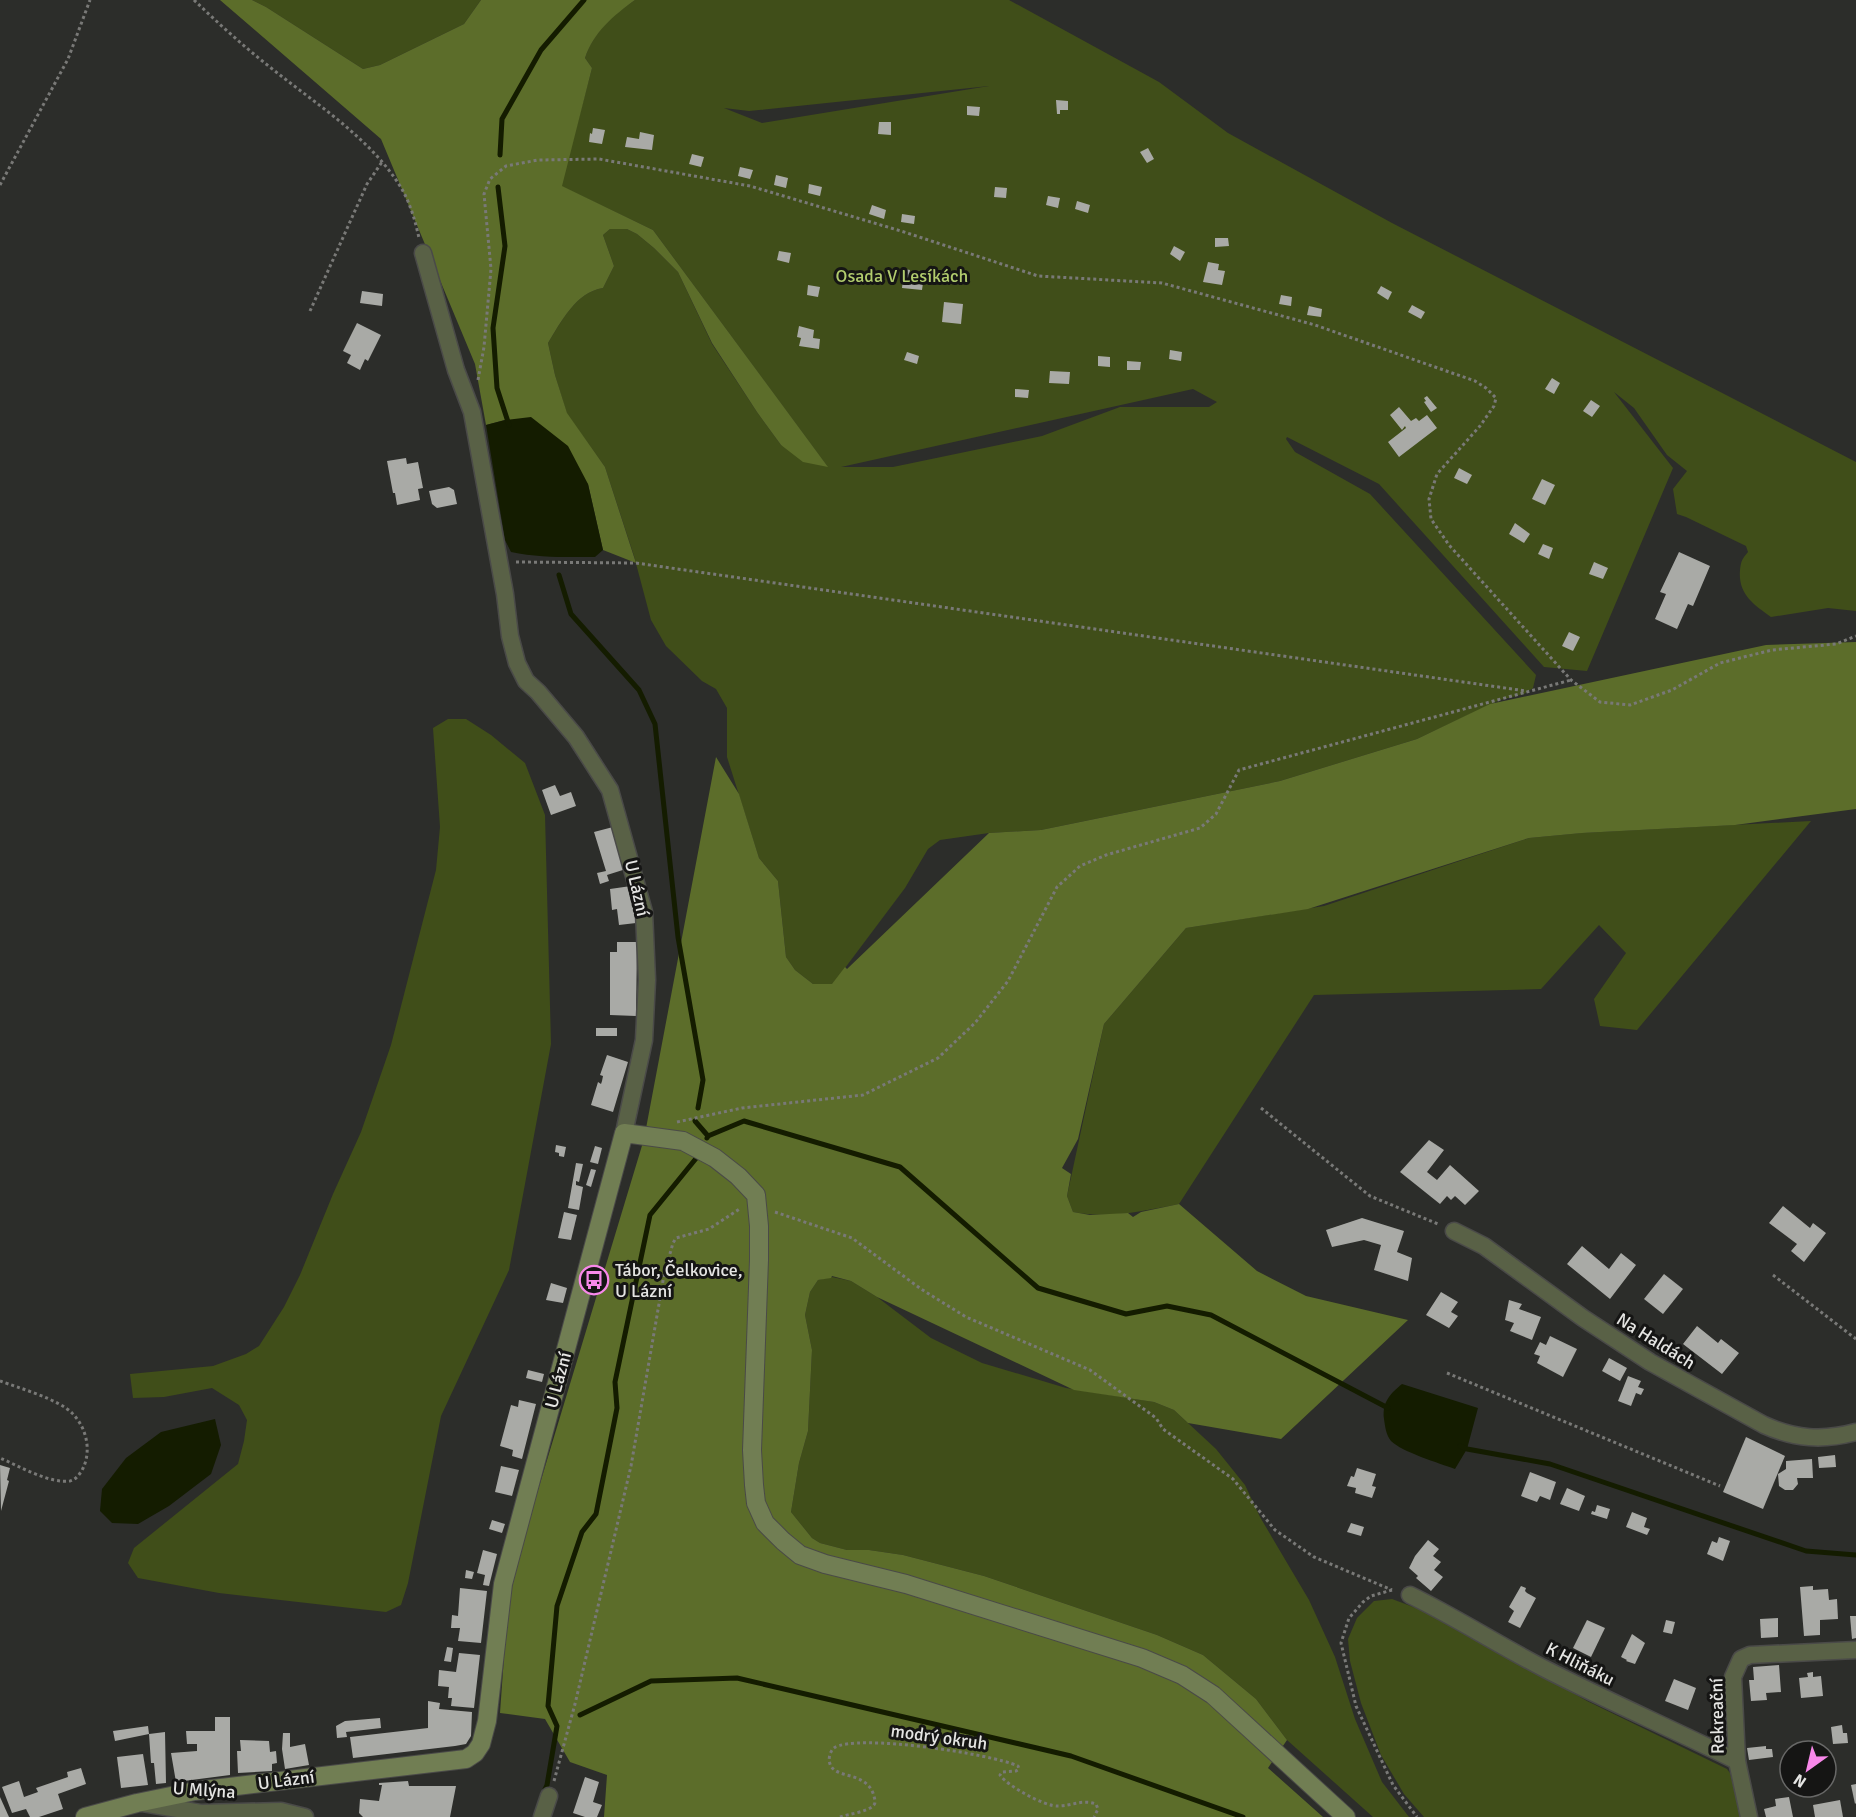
<svg xmlns="http://www.w3.org/2000/svg" width="1856" height="1817" font-family="Signika,sans-serif">
<style>
.green{fill:#404e19;fill-rule:evenodd}
.forest{fill:#5c6d2a}
.water{fill:#141c00}
.lines{fill:none;stroke-linecap:round;stroke-linejoin:round}
.stream{stroke:#141c00;stroke-width:5}
.building{fill:#a9aaa6}
.street-casing{stroke:#4a4a48;stroke-width:19}
.secondary-casing{stroke:#4a4a48;stroke-width:20}
.path{stroke:#797977;stroke-width:3;stroke-dasharray:3 3;stroke-linecap:butt}
.street{stroke:#596146;stroke-width:16}
.secondary{stroke:#717e53;stroke-width:18}
.labels{text-anchor:middle;dominant-baseline:central;stroke-width:6;stroke-linejoin:round;paint-order:stroke}
.park-label{font-size:18px;fill:#b1cc6d;stroke:#151514}
.street-label{font-size:18px;fill:#e5e5e3;stroke:#151514}
.poi-label{font-size:18px;fill:#e5e5e3;stroke:#151514;text-anchor:start}
</style>
<rect width="100%" height="100%" fill="#2c2d2a"/>
<!-- green -->
<g class="green">
<path d="M252 0H481L464 24 380 65 363 69 266 7Z"/>
<path d="M635 0H1009L1159 82 1228 133 1392 223 1856 462V611L1828 608 1771 617C1753 604 1738 594 1740 570 1741 561 1742 559 1748 552L1746 546 1686 517 1677 514 1673 489 1687 471 1667 455 1634 408 1614 392 1673 468 1587 671 1544 667 1379 484 1287 437 1286 439 1295 452 1370 494 1536 675 1533 688 1524 694 1500 700 1417 739 1280 781 1041 830 989 833 940 840 928 849 905 888 833 984H813L795 970 786 957 778 881 759 858 727 757V708L716 689 702 681 666 646 651 620 634 556 605 467 567 414 555 375 548 343C561 322 576 292 603 288L614 266 603 235 610 229H627L637 234 654 248 678 272 712 344 757 412 781 445 827 466 653 230 561 186 592 68 585 58C593 33 613 15 635 0ZM989 86 762 123 724 108 749 111ZM1193 389 1217 402 1209 407H1120L1042 436 893 467H841Z"/>
<path d="M448 719H466L491 735 525 763 545 815 551 1044 509 1270 441 1416 408 1583 401 1605 386 1612 219 1593 138 1578 128 1563 134 1548 238 1464 244 1441 247 1420 239 1405 212 1388 164 1397 133 1398 130 1374 213 1366 246 1354 259 1346 284 1307 300 1275 333 1194 361 1132 391 1045 436 870 440 827 433 728Z"/>
<path d="M1811 821 1637 1030 1600 1026 1594 999 1626 953 1599 925 1541 989 1314 995 1179 1204C1144 1211 1108 1219 1073 1212L1067 1196 1104 1024 1186 928 1324 906 1529 838 1581 833Z"/>
<path d="M832 1277 851 1281 877 1297 931 1338 982 1363 1066 1388 1154 1402 1174 1410 1216 1449 1245 1485 1260 1517 1309 1600 1335 1657 1355 1719 1382 1782 1409 1817H1373L1287 1740 1256 1699 1203 1655 1157 1635 984 1576 903 1555 869 1550H847L820 1543 812 1538 791 1512 799 1463 808 1431 812 1350 805 1315 810 1292 818 1280Z"/>
<path d="M1392 1599 1440 1617 1587 1701 1727 1769 1730 1773 1741 1817H1424L1404 1794 1381 1755 1361 1703 1350 1661 1348 1639 1357 1618 1374 1601Z"/>
</g>
<!-- forest -->
<g class="forest">
<path d="M220 0H252L266 7 363 69 380 65 464 24 481 0H635C614 15 593 33 585 58L592 68 562 186 653 230 828 467 803 462 781 445 757 412 712 343 678 272 654 248 637 234 627 229H610L603 235 614 266 603 288C576 292 561 322 548 343L555 375 567 413 605 467 636 563 603 550 588 484 505 420 486 425 475 364 381 139Z"/>
<path d="M1856 642V809L1735 825 1582 833 1529 838 1308 909 1186 928 1104 1024 1078 1139 1062 1168 1071 1174 1067 1196 1073 1212 1090 1215 1128 1213 1133 1217 1141 1212 1179 1204 1257 1271 1306 1296 1408 1320 1281 1439 1188 1423 1174 1410 1154 1402 1074 1390 877 1297 851 1281 832 1276 831 1278 818 1280 810 1292 805 1315 812 1350 808 1431 799 1463 791 1512 812 1538 820 1543 847 1550H869L903 1555 984 1576 1157 1635 1203 1655 1256 1699 1287 1740 1268 1768 1323 1817H604L607 1775 570 1762 545 1719 500 1713 509 1586 644 1139 716 757 739 794 759 858 778 881 786 957 795 970 813 984H832L845 967 847 969 989 833 1041 830 1280 781 1417 739 1490 704 1766 645Z"/>
</g>
<!-- water -->
<g class="water">
<path d="M531 417 568 446 588 484 603 550 595 557C567 557 539 558 511 552L505 540 486 425 505 420Z"/>
<path d="M1402 1384 1478 1408 1467 1449 1455 1469C1439 1463 1402 1452 1391 1441 1386 1435 1385 1426 1384 1419 1382 1402 1390 1394 1402 1384Z"/>
<path d="M215 1419 221 1445 211 1474 169 1506 138 1524 112 1523 100 1511 102 1489 126 1458 161 1432Z"/>
</g>
<g class="lines">
<!-- stream -->
<g class="stream">
<path d="M500 155 502 119 541 50 584 0"/>
<path d="M498 187 505 246 493 328 497 388 509 425"/>
<path d="M559 575 571 614 639 690 655 724 678 937 703 1080 698 1108"/>
<path d="M695 1121 708 1136 707 1138"/>
<path d="M708 1136 744 1121 900 1167 1038 1288 1126 1314 1167 1306 1211 1315 1388 1408"/>
<path d="M1460 1446 1467 1449 1550 1464 1806 1551 1856 1555"/>
<path d="M580 1715 651 1681 737 1678 1071 1756 1243 1817"/>
<path d="M542 1796 547 1785 557 1726 548 1706 557 1606 582 1532 596 1514 617 1408 615 1382 650 1215 698 1156"/>
</g>
</g>
<!-- building -->
<g class="building">
<path d="M1056 100 1068 101V110H1060V114H1057Z"/>
<path d="M967 106 980 107 979 116 967 115Z"/>
<path d="M879 122H891V135L878 134Z"/>
<path d="M593 128 605 130 602 144 589 142 590 133 592 134Z"/>
<path d="M640 132 654 135 652 150 625 147 627 137 639 139Z"/>
<path d="M1148 148 1154 159 1147 163 1140 152Z"/>
<path d="M692 154 704 157 701 167 689 164Z"/>
<path d="M740 167 753 170 750 179 738 176Z"/>
<path d="M776 175 788 178 786 188 774 185Z"/>
<path d="M809 184 822 187 820 196 808 193Z"/>
<path d="M995 187 1007 188 1006 198 994 197Z"/>
<path d="M1048 196 1060 198 1058 208 1046 205Z"/>
<path d="M1077 201 1090 205 1088 213 1075 209Z"/>
<path d="M872 205 886 210 884 219 869 214Z"/>
<path d="M902 214 915 216 914 224 901 222Z"/>
<path d="M1215 238H1228L1229 246 1215 247Z"/>
<path d="M1174 246 1185 252 1180 261 1170 254Z"/>
<path d="M779 251 791 253 789 263 777 260Z"/>
<path d="M1208 262 1219 264 1218 270 1225 271 1222 285 1203 282Z"/>
<path d="M904 269 910 270 909 275 924 276 922 290 902 288Z"/>
<path d="M808 285 820 287 818 297 807 295Z"/>
<path d="M1381 286 1392 292 1388 300 1377 293Z"/>
<path d="M362 291 383 294 382 306 360 303Z"/>
<path d="M1281 295 1292 297 1291 306 1279 304Z"/>
<path d="M944 302 963 304 961 324 942 322Z"/>
<path d="M1412 305 1425 312 1421 319 1408 312Z"/>
<path d="M1309 306 1322 309 1321 317 1307 315Z"/>
<path d="M357 323 381 335 368 361 365 359 360 370 347 363 351 355 343 351Z"/>
<path d="M799 326 814 330 813 338 820 339 819 349 799 346 801 338 797 337Z"/>
<path d="M1170 350 1182 352 1181 361 1169 359Z"/>
<path d="M907 352 919 356 917 364 904 360Z"/>
<path d="M1098 356 1110 357V367L1098 366Z"/>
<path d="M1127 361 1141 362 1140 370H1127Z"/>
<path d="M1050 371 1070 372 1069 384 1049 383Z"/>
<path d="M1552 378 1560 383 1554 394 1545 389Z"/>
<path d="M1015 389 1029 390 1028 398 1015 397Z"/>
<path d="M1427 396 1437 408 1431 412 1424 402 1426 401 1424 398Z"/>
<path d="M1591 400 1600 406 1592 417 1583 411Z"/>
<path d="M1399 407 1411 421 1416 418 1419 421 1427 415 1437 428 1399 457 1388 442 1406 428 1405 426 1402 430 1390 415Z"/>
<path d="M406 458 407 464 418 462 423 488 418 489 420 500 397 505 395 493H393L387 461Z"/>
<path d="M1459 468 1472 475 1467 484 1454 478Z"/>
<path d="M1542 479 1555 485 1545 505 1532 499Z"/>
<path d="M449 487 454 490 457 504 437 508 432 504 429 491Z"/>
<path d="M1515 523 1530 534 1524 543 1509 534Z"/>
<path d="M1543 544 1553 548 1549 559 1538 554Z"/>
<path d="M1679 552 1710 566 1693 606 1688 604 1677 629 1655 619 1666 594 1660 592Z"/>
<path d="M1594 562 1608 568 1603 579 1589 574Z"/>
<path d="M1569 632 1580 637 1573 651 1562 646Z"/>
<path d="M555 785 560 796 571 792 576 806 551 815 542 790Z"/>
<path d="M613 827 626 869 607 875 609 881 600 884 597 873 606 871 594 832Z"/>
<path d="M631 886 636 923 619 925 617 909 612 910 610 889Z"/>
<path d="M617 942H637L636 1016 610 1015V952H617Z"/>
<rect x="596" y="1028" width="21" height="8"/>
<path d="M607 1055 628 1062 613 1112 591 1105 598 1082 601 1084 602 1081 603 1076 600 1075Z"/>
<path d="M1429 1140 1444 1150 1427 1172 1437 1180 1450 1165 1479 1191 1465 1205 1455 1196 1451 1200 1447 1196 1440 1204 1400 1172Z"/>
<path d="M556 1145 566 1147 564 1157 559 1156V1153L555 1152Z"/>
<path d="M595 1146 602 1148 598 1164 590 1162Z"/>
<path d="M576 1163 583 1164 579 1182 576 1181V1185L583 1187 579 1210 568 1208Z"/>
<path d="M591 1169 596 1170 591 1187 586 1185Z"/>
<path d="M1783 1206 1810 1228 1813 1223 1826 1233 1804 1262 1791 1251 1797 1244 1769 1223Z"/>
<path d="M564 1212 577 1215 571 1240 558 1238Z"/>
<path d="M1362 1218 1404 1231 1397 1252 1412 1258 1408 1281 1374 1270 1381 1245 1364 1240 1332 1247 1326 1230Z"/>
<path d="M1582 1246 1609 1269 1621 1253 1636 1265 1610 1299 1567 1264Z"/>
<path d="M1664 1274 1683 1289 1663 1314 1644 1299Z"/>
<path d="M551 1283 567 1288 563 1303 546 1300Z"/>
<path d="M1441 1292 1458 1302 1451 1312 1458 1316 1449 1328 1426 1315Z"/>
<path d="M1509 1300 1522 1304 1519 1309 1541 1317 1532 1340 1510 1331 1514 1323 1505 1320Z"/>
<path d="M1697 1326 1718 1343 1721 1339 1739 1353 1722 1374 1683 1344Z"/>
<path d="M1550 1336 1577 1349 1563 1377 1537 1363 1540 1356 1534 1354 1540 1342 1546 1345Z"/>
<path d="M1609 1358 1627 1368 1620 1381 1602 1371Z"/>
<path d="M528 1370 544 1374 542 1382 526 1378Z"/>
<path d="M1628 1376 1641 1381 1638 1387 1644 1389 1641 1395 1636 1393 1631 1406 1618 1401Z"/>
<path d="M519 1400 536 1404 522 1459 512 1456 513 1450 500 1446 511 1405 518 1407Z"/>
<path d="M1746 1437 1785 1456 1763 1509 1723 1492Z"/>
<path d="M1835 1455 1836 1467 1819 1468 1818 1457Z"/>
<path d="M1812 1459 1813 1478H1797L1798 1484 1793 1490H1785L1779 1486 1778 1474 1786 1469V1461Z"/>
<path d="M0 1465 10 1468 7 1480 9 1481 1 1511Z"/>
<path d="M501 1466 519 1470 512 1496 495 1492Z"/>
<path d="M1357 1468 1376 1474 1372 1486 1376 1487 1372 1498 1355 1493 1356 1488 1347 1486 1351 1476 1354 1477Z"/>
<path d="M1530 1472 1556 1482 1550 1500 1540 1496 1537 1502 1521 1496Z"/>
<path d="M1567 1488 1585 1496 1579 1511 1560 1504Z"/>
<path d="M1597 1505 1610 1509 1607 1519 1591 1514 1592 1511 1595 1512Z"/>
<path d="M1632 1512 1647 1518 1644 1527 1650 1529 1647 1535 1626 1527Z"/>
<path d="M492 1520 505 1524 502 1533 489 1529Z"/>
<path d="M1351 1523 1364 1527 1361 1536 1347 1532Z"/>
<path d="M1719 1537 1730 1541 1723 1561 1707 1554 1712 1541 1717 1543Z"/>
<path d="M1428 1540 1439 1549 1433 1556 1441 1562 1434 1570 1443 1577 1431 1591 1416 1578 1418 1576 1409 1568 1415 1556Z"/>
<path d="M483 1550 497 1554 489 1586 483 1585 485 1575 477 1573Z"/>
<path d="M466 1570 474 1572 472 1579 465 1578Z"/>
<path d="M1521 1586 1526 1588 1525 1591 1527 1593 1536 1598 1520 1628 1508 1622 1514 1611 1509 1607Z"/>
<path d="M1813 1586V1590L1828 1589 1829 1600 1837 1599 1838 1619 1820 1620V1635L1804 1636 1800 1587Z"/>
<path d="M460 1588 487 1591 481 1643 458 1641 460 1628H451L452 1615 458 1616Z"/>
<path d="M1850 1616H1856V1638L1852 1639Z"/>
<path d="M1778 1618V1637L1761 1638 1760 1619Z"/>
<path d="M1587 1620 1605 1628 1591 1657 1573 1648Z"/>
<path d="M1666 1620 1675 1622 1672 1634 1663 1632Z"/>
<path d="M1632 1634 1645 1643 1635 1664 1626 1661 1627 1660 1621 1657Z"/>
<path d="M447 1647 453 1648 451 1662 444 1661Z"/>
<path d="M459 1653 480 1655 474 1708 451 1706 452 1698H448L449 1687 438 1686 439 1670 456 1672Z"/>
<path d="M1779 1665 1781 1692 1766 1693 1767 1700 1751 1701 1749 1680H1754L1753 1667Z"/>
<path d="M1813 1672V1677L1821 1676 1823 1696 1801 1698 1799 1678 1808 1677 1807 1673Z"/>
<path d="M1674 1679 1696 1688 1688 1710 1665 1701Z"/>
<path d="M428 1701 440 1703 439 1709 472 1712 471 1736 466 1744 455 1746 353 1758 350 1737 428 1728Z"/>
<path d="M215 1717H230V1775L176 1782 171 1753 197 1751V1744H187L186 1731H215Z"/>
<path d="M380 1718 381 1728 346 1732 347 1737 337 1738 336 1726 345 1721Z"/>
<path d="M1842 1725 1843 1733H1847L1848 1743 1833 1744 1831 1727Z"/>
<path d="M148 1726 149 1734 115 1741 113 1731Z"/>
<path d="M165 1732 166 1783 156 1784 154 1763H151L149 1734Z"/>
<path d="M283 1733H290V1747L305 1744 309 1765 285 1769 282 1749Z"/>
<path d="M240 1740 269 1741 270 1752 276 1751 277 1763 272 1764V1771L238 1773 237 1751H241Z"/>
<path d="M1766 1746V1749H1772L1773 1757 1749 1760 1747 1748Z"/>
<path d="M143 1754 148 1785 121 1788 117 1757Z"/>
<path d="M81 1768 86 1784 58 1794 63 1809 39 1817H30L26 1809 12 1813 2 1787 19 1781 24 1797 38 1792 36 1788 68 1777 67 1772Z"/>
<path d="M585 1777 599 1782 593 1802 602 1805 597 1817H585L573 1813Z"/>
<path d="M408 1781 409 1786H456L450 1817H363L359 1813 360 1799 379 1801 382 1785H379V1783Z"/>
<path d="M1856 1784V1803L1855 1804 1851 1785Z"/>
<path d="M0 1797 9 1817H0Z"/>
<path d="M1789 1797 1793 1817H1766L1764 1809 1776 1806 1775 1799Z"/>
<path d="M1840 1800 1843 1817H1815L1813 1805Z"/>
</g>
<g class="lines">
<!-- street casing -->
<g class="street-casing">
<g id="street">
<path d="M423 253 456 370 472 412 505 594 510 636 517 663 526 681 538 692 576 737 610 790 644 912 647 980 644 1040 624 1133"/>
<path d="M1454 1231 1484 1246 1583 1318 1650 1362 1764 1425C1795 1439 1823 1441 1856 1432"/>
<path d="M1410 1595C1457 1618 1500 1646 1547 1670 1610 1702 1674 1730 1737 1761"/>
<path d="M142 1803 201 1813 281 1811 305 1817"/>
<path d="M542 1817 549 1796"/>
<path d="M1749 1817 1737 1761 1733 1677 1741 1659 1750 1655 1856 1650"/>
</g>
</g>
<!-- secondary casing -->
<g class="secondary-casing">
<path id="secondary" d="M85 1817 137 1803 195 1791 466 1759 475 1753 481 1744 487 1721 503 1584 624 1133 683 1141 715 1158 738 1176 756 1195 759 1226V1260L752 1450 754 1485 756 1503 765 1523 783 1541 800 1555 825 1564 906 1584 1142 1658 1182 1675 1213 1695 1346 1817"/>
</g>
<!-- path -->
<g class="path">
<path d="M194 0C221 26 250 52 280 75 322 108 371 140 400 186 410 202 415 220 419 238"/>
<path d="M0 185 68 59 90 0"/>
<path d="M310 311 367 184 382 162"/>
<path d="M478 380 484 347 491 269 484 194 490 179 506 166 538 160 599 159 750 186 901 231 1038 276 1162 283 1315 325 1475 381 1486 388 1496 398 1494 406 1480 426 1437 474 1429 499 1431 519 1449 545 1571 680 1600 702 1630 705 1672 690 1720 663 1772 650 1836 644 1856 636"/>
<path d="M516 562 636 563 1526 691"/>
<path d="M1261 1108 1370 1196 1438 1224"/>
<path d="M677 1122 742 1108 863 1095 938 1058 975 1023 1008 981 1057 887 1080 866 1106 855 1200 828 1216 814 1239 770 1571 680"/>
<path d="M775 1212 852 1238 921 1289 966 1317 1090 1370 1156 1418 1163 1429 1233 1479 1275 1530 1314 1557 1392 1590"/>
<path d="M1773 1275 1856 1339"/>
<path d="M1447 1373 1720 1486"/>
<path d="M0 1381C19 1388 58 1399 72 1413 88 1429 92 1454 81 1472 78 1476 75 1480 70 1481 50 1484 19 1466 0 1458"/>
<path d="M1392 1590 1371 1596 1363 1602 1349 1618 1341 1643 1356 1706 1393 1785 1417 1817"/>
<path d="M554 1781 575 1704 631 1466 664 1275 673 1243 676 1238 709 1229 741 1208"/>
<path d="M840 1817C848 1814 875 1811 875 1802 875 1799 874 1796 873 1793 864 1771 835 1779 830 1764 828 1759 830 1751 834 1748 856 1733 992 1754 1018 1766L1019 1769 1016 1771 1002 1772 1000 1775C1007 1786 1046 1807 1058 1806 1072 1806 1082 1799 1096 1804L1098 1809 1094 1817"/>
</g>
<!-- street -->
<use href="#street" class="street"/>
<!-- secondary -->
<use href="#secondary" class="secondary"/>
</g>
<!-- icons -->
<defs>
<g id="bus-ring" transform="scale(1.5)"><circle r="9.5" fill="#151514" stroke="#f888ea" stroke-width="1.5"/><path d="M-5-6H5V4H4V6H2V4H-2V6H-4V4H-5ZM-3.5-4V0h7V-4ZM-3.5 1.2v1.5H-2V1.2ZM2 1.2v1.5H3.5V1.2Z" fill="#f888ea"/></g>
</defs>
<g fill-rule="evenodd">
<use href="#bus-ring" x="594" y="1280"/>
</g>
<g class="labels">
<!-- park labels -->
<g class="park-label">
<text x="902" y="276">Osada V Lesíkách</text>
</g>
<!-- street labels -->
<g class="street-label">
<text transform="translate(637 888) rotate(77)">U Lázní</text>
<text transform="translate(1656 1341) rotate(32)">Na Haldách</text>
<text transform="translate(558 1380) rotate(-75)">U Lázní</text>
<text transform="translate(1580 1664) rotate(27)">K Hliňáku</text>
<text transform="translate(1717 1716) rotate(-91)">Rekreační</text>
<text transform="translate(939 1737) rotate(8)">modrý okruh</text>
<text transform="translate(286 1780) rotate(-7)">U Lázní</text>
<text transform="translate(204 1790) rotate(4)">U Mlýna</text>
</g>
<!-- poi labels -->
<g class="poi-label">
<text x="615" y="1270">Tábor, Čelkovice,<tspan x="615" dy="21">U Lázní</tspan></text>
</g>
</g>
<!-- north arrow -->
<g transform="translate(1808 1769) rotate(214)"><circle r="28" fill="#151514" stroke="#686867" stroke-width="1.5"/>
<path d="M0-4.5L10 22L0 15L-10 22Z" fill="#f888ea"/>
<text y="-9" font-size="16" font-weight="bold" text-anchor="middle" fill="#e5e5e3">N</text>
</g>
</svg>
